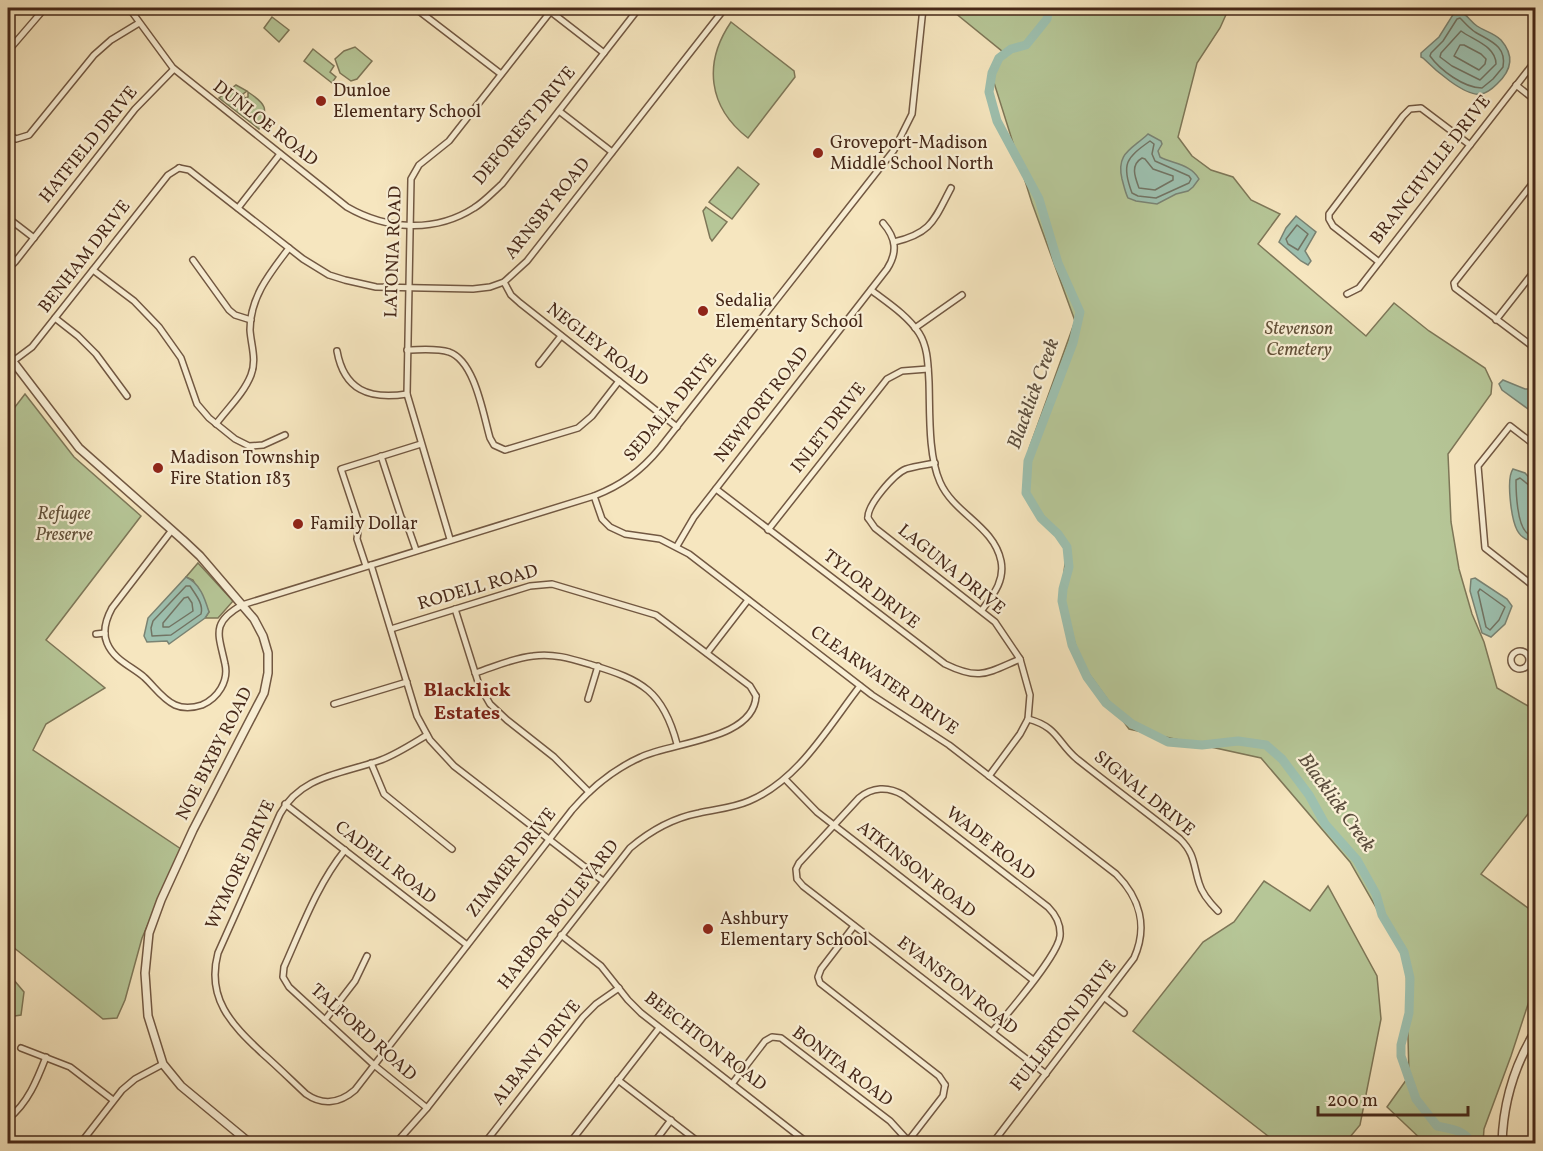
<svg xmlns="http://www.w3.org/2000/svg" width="1543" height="1151" font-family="Vollkorn,serif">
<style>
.green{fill:#b6c697;stroke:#7e7758;stroke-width:1.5}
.water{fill:#9dc0af;stroke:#7a8373;stroke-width:1.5}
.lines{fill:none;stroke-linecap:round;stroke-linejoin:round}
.shore{stroke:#727464;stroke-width:1.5}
.river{stroke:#9dc0af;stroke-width:9}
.minor-casing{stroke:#725842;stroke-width:8}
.tertiary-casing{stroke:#725842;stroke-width:10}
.minor{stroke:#f9efd5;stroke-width:5}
.tertiary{stroke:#f9efd5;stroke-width:7}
.poi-dot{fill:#8f2418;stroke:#f9efd5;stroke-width:2}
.labels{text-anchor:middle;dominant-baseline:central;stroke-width:4.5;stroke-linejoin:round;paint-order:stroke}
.poi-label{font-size:18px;fill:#462819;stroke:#f9efd5;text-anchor:start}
.street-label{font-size:18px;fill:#462819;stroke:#f9efd5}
.park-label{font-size:18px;font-style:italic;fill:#625038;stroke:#f9efd5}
.water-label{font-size:20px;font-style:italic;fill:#5c4e3e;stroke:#f9efd5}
.neighbourhood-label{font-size:20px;font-weight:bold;fill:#7a1f14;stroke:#f9efd5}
</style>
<rect width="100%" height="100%" fill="#f6e6bf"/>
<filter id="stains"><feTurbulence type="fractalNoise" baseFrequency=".00333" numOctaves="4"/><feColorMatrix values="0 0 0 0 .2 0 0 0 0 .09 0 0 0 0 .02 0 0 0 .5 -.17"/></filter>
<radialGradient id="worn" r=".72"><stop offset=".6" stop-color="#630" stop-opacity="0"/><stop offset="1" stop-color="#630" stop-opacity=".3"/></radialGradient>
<!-- green -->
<g class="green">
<path d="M949 8H1229L1220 28 1197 63 1178 137 1192 156 1211 170 1233 177 1251 200 1280 214 1258 244 1366 336 1394 303 1429 331 1485 368 1492 383 1491 394 1448 454 1451 522 1459 569 1472 614 1484 642 1497 688 1535 710V805L1481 874 1535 913 1536 980 1511 1056 1484 1129 1483 1143H1425L1387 1107 1409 1076 1406 960 1350 862 1261 758 1129 729 1081 663 1061 597 1067 547 1026 493 1029 449 1075 321 1032 203 990 70 1003 52Z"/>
<path d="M272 17 289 30 279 42 264 28Z"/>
<path d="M731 22 794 71 795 77 748 138C708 107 703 63 731 22Z"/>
<path d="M355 47 372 61 357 79 351 81 340 73 335 59 344 51Z"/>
<path d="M313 49 334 66 330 72 336 77 332 83 304 61Z"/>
<path d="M236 85 247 91 243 94 245 98 248 97V92C266 104 269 108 259 129L219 98Z"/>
<path d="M738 167 759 184 732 219 709 202Z"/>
<path d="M706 207 727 222 712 241 710 238 703 211Z"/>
<path d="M25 394 74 457 141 516 46 640 105 688 46 724 33 750 181 849 142 938 125 1000 117 1018 103 1019 8 943V416Z"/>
<path d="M198 563 233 601 218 618H205L209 612 193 580 186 577Z"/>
<path d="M1264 881 1310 911 1328 886 1377 976 1381 1019 1360 1125 1345 1143H1277L1133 1031 1203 942 1234 922Z"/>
<path d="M8 973 24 992 21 1015 8 1017Z"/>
</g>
<!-- water -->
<g class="water">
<path d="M1459 11C1467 14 1470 21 1477 26 1484 31 1494 33 1501 40 1515 56 1511 71 1497 84 1493 88 1487 93 1481 94 1465 97 1434 69 1423 58L1421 57V53L1439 37 1454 13Z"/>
<path d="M1148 134 1161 141 1162 144 1158 151 1160 157C1173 164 1191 164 1199 179L1193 187 1188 191 1176 194 1157 204 1136 201 1128 198C1125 192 1124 186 1122 179 1116 153 1131 150 1148 134Z"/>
<path d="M1296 216 1316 232 1305 251 1311 261 1308 265 1301 261 1279 242 1286 228Z"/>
<path d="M1503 380 1525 389H1529L1535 381V414L1502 390 1499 384Z"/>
<path d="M1513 469 1525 473 1535 484V550L1531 541C1524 539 1520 536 1517 530 1511 518 1506 478 1513 469Z"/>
<path d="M186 577C200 583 205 599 209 612L205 618 169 644 167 641 147 642 144 636 148 618Z"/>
<path d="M1475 578 1507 599 1512 606 1505 624 1491 637 1482 633 1470 591 1471 579Z"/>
</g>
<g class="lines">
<!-- shore -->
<g class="shore">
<path d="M1460 18C1465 23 1469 28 1475 32 1490 41 1507 46 1503 67L1493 79 1482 88C1464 88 1440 70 1430 56L1431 53 1443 41 1457 19Z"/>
<path d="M1461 31C1473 40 1496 46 1496 64L1480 80 1452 66 1440 57 1441 53Z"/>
<path d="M1464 45 1481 54 1486 59 1485 64 1479 70 1454 56 1460 45Z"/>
<path d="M1150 141 1154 144 1152 154 1155 161 1189 176 1191 179 1189 183 1156 198 1138 196 1132 193C1121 164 1126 158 1150 141Z"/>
<path d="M1142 158 1145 159 1153 169 1173 176V180L1155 190 1139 188C1135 177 1130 165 1142 158Z"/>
<path d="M1297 225 1308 234 1298 250 1288 244 1286 239Z"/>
<path d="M1536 487 1530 486 1520 478 1516 480C1516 492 1517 525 1527 533 1529 535 1533 536 1536 537"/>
<path d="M186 586H190C195 594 204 604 201 614L171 635 152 636 151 628 153 621Z"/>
<path d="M1480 589 1505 607 1499 620 1490 630 1486 627 1478 592Z"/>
<path d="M188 597 192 603 193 611 169 627H163V623L184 598Z"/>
</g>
<!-- river -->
<path class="river" d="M1049 8 1047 19 1026 45 1011 49 999 58 992 73 989 92 997 121 1039 199 1058 263 1080 312 1073 343 1028 461 1026 493 1041 518 1058 534 1067 547 1069 567 1063 589 1062 601 1072 645 1087 677 1106 703 1132 724 1168 742 1202 745 1238 741 1266 745 1282 759 1309 795 1325 824 1357 860 1376 894 1382 915 1404 952 1410 978 1409 1013 1401 1045V1056L1416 1099 1437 1126C1452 1129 1464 1130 1473 1144"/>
<!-- minor casing -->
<g class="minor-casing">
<g id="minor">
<path d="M129 8 173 68 347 207C387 230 435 233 474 208 484 202 493 192 502 184L639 8"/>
<path d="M415 8 501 74"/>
<path d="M546 8 604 53"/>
<path d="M1525 8 1536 16"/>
<path d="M8 51 45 8"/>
<path d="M1516 85 1536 101"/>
<path d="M559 111 612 152"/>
<path d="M8 134 16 139 29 135 94 55 111 40 139 23"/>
<path d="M179 168 189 170 303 259 329 275 345 280 376 287 473 289 490 287 504 282 527 261 725 8"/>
<path d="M1536 179 1454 283 1455 288 1536 349"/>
<path d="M238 208 280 154"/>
<path d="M8 218 34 238"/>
<path d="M894 242C932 233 934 220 951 188"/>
<path d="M193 260 229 310 235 315 251 320"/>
<path d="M1379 262 1333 226 1329 219V214L1403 116 1410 109 1421 108 1470 145"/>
<path d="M8 269 15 262 135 109 174 69"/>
<path d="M93 270 134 301 159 327 181 358 197 404 209 418 235 439 249 446 263 445 285 435"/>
<path d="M504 282 511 295 520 303 677 427"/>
<path d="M871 290C888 303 907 315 919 333 928 347 928 365 929 382 930 412 928 455 940 482 954 514 994 526 1001 561 1005 581 993 595 982 610"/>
<path d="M1347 294 1359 288 1536 60"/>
<path d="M55 318 78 336 96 354 127 396"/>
<path d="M1496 320 1536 269"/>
<path d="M915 328 962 295"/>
<path d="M407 350C420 350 436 348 449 352 475 361 483 414 490 438L494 445 505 450 578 428 592 416 619 381"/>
<path d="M337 351C344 390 369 400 407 394"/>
<path d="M12 362 32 347 168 175 179 168"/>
<path d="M539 364 561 336"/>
<path d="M216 424C228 408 244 393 251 375 257 360 251 345 250 330 250 297 270 273 289 248"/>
<path d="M1536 446 1510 426 1478 466 1485 548 1536 588"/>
<path d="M381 456 401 517 409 530 416 550"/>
<path d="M716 489 945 664C980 681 987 673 1020 659"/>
<path d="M594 496 602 519 610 527 625 534 660 539 689 554 872 695 949 745 1116 874C1140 898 1148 927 1134 958L992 1144"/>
<path d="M868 518 875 528 995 622 1020 659 1030 695 1028 719 1020 734 989 776"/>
<path d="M868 518C867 505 894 474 906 469 915 466 925 465 935 463"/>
<path d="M172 530 112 608C106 619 102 631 107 643 114 660 131 666 144 677 154 686 162 699 175 705 184 709 193 708 202 705 218 698 229 681 225 664 219 635 210 623 242 605L594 496C622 485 641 471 660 448L894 150 912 114 923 8"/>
<path d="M768 530 887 379 902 371 928 369"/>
<path d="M450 539 407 394 411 179 419 165 449 141 551 11"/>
<path d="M677 546 694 517 887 269C898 252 896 238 883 223"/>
<path d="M371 565 417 716 430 740 454 766 603 881"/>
<path d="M366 566 357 539 359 523 341 469 421 444"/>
<path d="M455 609 479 685 490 704 507 720 554 757 589 792"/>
<path d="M391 629 530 586 552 584 656 615 750 686 756 696"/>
<path d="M96 634 105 633"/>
<circle cx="1520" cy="660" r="9"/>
<path d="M707 653 748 600"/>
<path d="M475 673C494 667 513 658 533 656 554 653 572 659 592 665 642 680 663 691 677 744"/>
<path d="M588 699 598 666"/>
<path d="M334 704 407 682"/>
<path d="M1028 719C1058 727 1057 742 1077 759 1111 786 1146 812 1180 839 1195 854 1193 864 1199 883 1202 894 1210 903 1218 911"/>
<path d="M427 735C412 744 397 754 381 760 343 774 301 775 280 814L218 953C206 998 231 1024 262 1053 277 1066 291 1080 306 1094 323 1106 340 1103 355 1090L572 810C591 788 614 769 641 757 672 742 754 740 756 696"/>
<path d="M371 763 384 794 452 849"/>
<path d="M785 779 817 812 1033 980"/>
<path d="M285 804 467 945"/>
<path d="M345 850C317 885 302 927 284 967L283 977 289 987 374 1065 427 1108"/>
<path d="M854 926 821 969 818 977 820 983 939 1076 945 1085"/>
<path d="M561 935 601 966 628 1000 641 1013 809 1144"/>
<path d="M1105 998 1124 1013"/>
<path d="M325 1020 355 981 367 956"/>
<path d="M992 1032C1007 1014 1058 956 1060 936 1061 924 1056 915 1048 907L903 795C888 786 872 787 859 798L799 863 796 869 797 879 803 886 1046 1074"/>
<path d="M21 1048 70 1067 113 1100"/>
<path d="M618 1080 701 1144"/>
<path d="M732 1084 765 1041 772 1037 781 1038 890 1121 911 1144"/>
<path d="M8 1119C28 1103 37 1080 46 1057"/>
<path d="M909 1140 943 1096 945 1085"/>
<path d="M80 1144 122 1090 135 1079 163 1064"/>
<path d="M395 1144 427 1108 630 848C650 831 673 818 699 813 716 809 733 808 749 801 799 780 828 727 860 686"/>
<path d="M484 1144 583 1017 596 1004 619 988"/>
<path d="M569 1144 659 1028"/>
<path d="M653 1144 671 1120"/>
</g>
</g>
<!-- tertiary casing -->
<g class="tertiary-casing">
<g id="tertiary">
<path d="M8 355 79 448 183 540 200 556 254 619 263 636 268 653V673L264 693 193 830 161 900 149 933 145 973 148 1016 163 1064 181 1086 251 1144"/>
<path d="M1502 1144C1503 1103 1515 1064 1536 1030"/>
</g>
</g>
<!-- minor -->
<use href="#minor" class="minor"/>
<!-- tertiary -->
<use href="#tertiary" class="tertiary"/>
</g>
<!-- markers -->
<g class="poi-dot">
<circle cx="321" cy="101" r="6"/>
<circle cx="818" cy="153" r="6"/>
<circle cx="703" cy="311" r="6"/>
<circle cx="158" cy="468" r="6"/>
<circle cx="298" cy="524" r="6"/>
<circle cx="708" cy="929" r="6"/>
</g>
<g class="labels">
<!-- poi labels -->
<g class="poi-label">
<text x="333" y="91">Dunloe<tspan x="333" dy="21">Elementary School</tspan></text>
<text x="830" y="143">Groveport-Madison<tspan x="830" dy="21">Middle School North</tspan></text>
<text x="715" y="301">Sedalia<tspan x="715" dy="21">Elementary School</tspan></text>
<text x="170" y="458">Madison Township<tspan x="170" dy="21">Fire Station 183</tspan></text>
<text x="310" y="524">Family Dollar</text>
<text x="720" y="919">Ashbury<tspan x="720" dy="21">Elementary School</tspan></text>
</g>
<!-- street labels -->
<g class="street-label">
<text transform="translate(265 124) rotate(38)">DUNLOE ROAD</text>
<text transform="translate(525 126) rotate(-50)">DEFOREST DRIVE</text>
<text transform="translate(89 145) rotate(-51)">HATFIELD DRIVE</text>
<text transform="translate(1431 170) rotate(-52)">BRANCHVILLE DRIVE</text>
<text transform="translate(548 209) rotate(-51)">ARNSBY ROAD</text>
<text transform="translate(394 252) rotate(-88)">LATONIA ROAD</text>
<text transform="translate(85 257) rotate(-52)">BENHAM DRIVE</text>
<text transform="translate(597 345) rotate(38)">NEGLEY ROAD</text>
<text transform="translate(762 405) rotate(-52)">NEWPORT ROAD</text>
<text transform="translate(671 408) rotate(-50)">SEDALIA DRIVE</text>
<text transform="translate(829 428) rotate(-52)">INLET DRIVE</text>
<text transform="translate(951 570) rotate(39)">LAGUNA DRIVE</text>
<text transform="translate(478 588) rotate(-16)">RODELL ROAD</text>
<text transform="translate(871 590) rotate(38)">TYLOR DRIVE</text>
<text transform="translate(884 681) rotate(35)">CLEARWATER DRIVE</text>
<text transform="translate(215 754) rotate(-63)">NOE BIXBY ROAD</text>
<text transform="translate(1144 794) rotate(39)">SIGNAL DRIVE</text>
<text transform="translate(990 844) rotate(38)">WADE ROAD</text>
<text transform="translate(385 863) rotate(38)">CADELL ROAD</text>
<text transform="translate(512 863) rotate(-52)">ZIMMER DRIVE</text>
<text transform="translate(241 865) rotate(-65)">WYMORE DRIVE</text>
<text transform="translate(916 870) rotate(38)">ATKINSON ROAD</text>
<text transform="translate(559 915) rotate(-52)">HARBOR BOULEVARD</text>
<text transform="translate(957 986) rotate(38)">EVANSTON ROAD</text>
<text transform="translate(1064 1026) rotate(-52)">FULLERTON DRIVE</text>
<text transform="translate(363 1033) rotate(42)">TALFORD ROAD</text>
<text transform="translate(705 1042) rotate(38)">BEECHTON ROAD</text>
<text transform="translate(537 1053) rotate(-51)">ALBANY DRIVE</text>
<text transform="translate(842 1067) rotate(37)">BONITA ROAD</text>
</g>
<!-- park labels -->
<g class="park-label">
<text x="1299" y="329">Stevenson<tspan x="1299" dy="21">Cemetery</tspan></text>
<text x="64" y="514">Refugee<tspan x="64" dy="21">Preserve</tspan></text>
</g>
<!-- water labels -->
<g class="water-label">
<text transform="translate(1034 394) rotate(-70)">Blacklick Creek</text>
<text transform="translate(1336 803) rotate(54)">Blacklick Creek</text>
</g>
<!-- neighbourhood labels -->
<g class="neighbourhood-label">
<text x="467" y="691">Blacklick<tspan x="467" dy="23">Estates</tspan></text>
</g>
</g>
<!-- margin -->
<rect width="1543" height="1151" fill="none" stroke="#f6e6bf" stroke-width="30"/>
<rect x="9" y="9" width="1525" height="1133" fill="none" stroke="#462819" stroke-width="3"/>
<rect x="15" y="15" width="1513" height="1121" fill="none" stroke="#462819" stroke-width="1.5"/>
<!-- scale -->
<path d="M1318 1106v9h150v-9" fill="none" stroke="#462819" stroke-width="3"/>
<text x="1327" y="1106" font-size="18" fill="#462819" stroke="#f9efd5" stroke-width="4.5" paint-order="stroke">200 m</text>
<rect width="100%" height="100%" filter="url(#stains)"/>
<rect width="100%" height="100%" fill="url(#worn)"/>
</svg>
